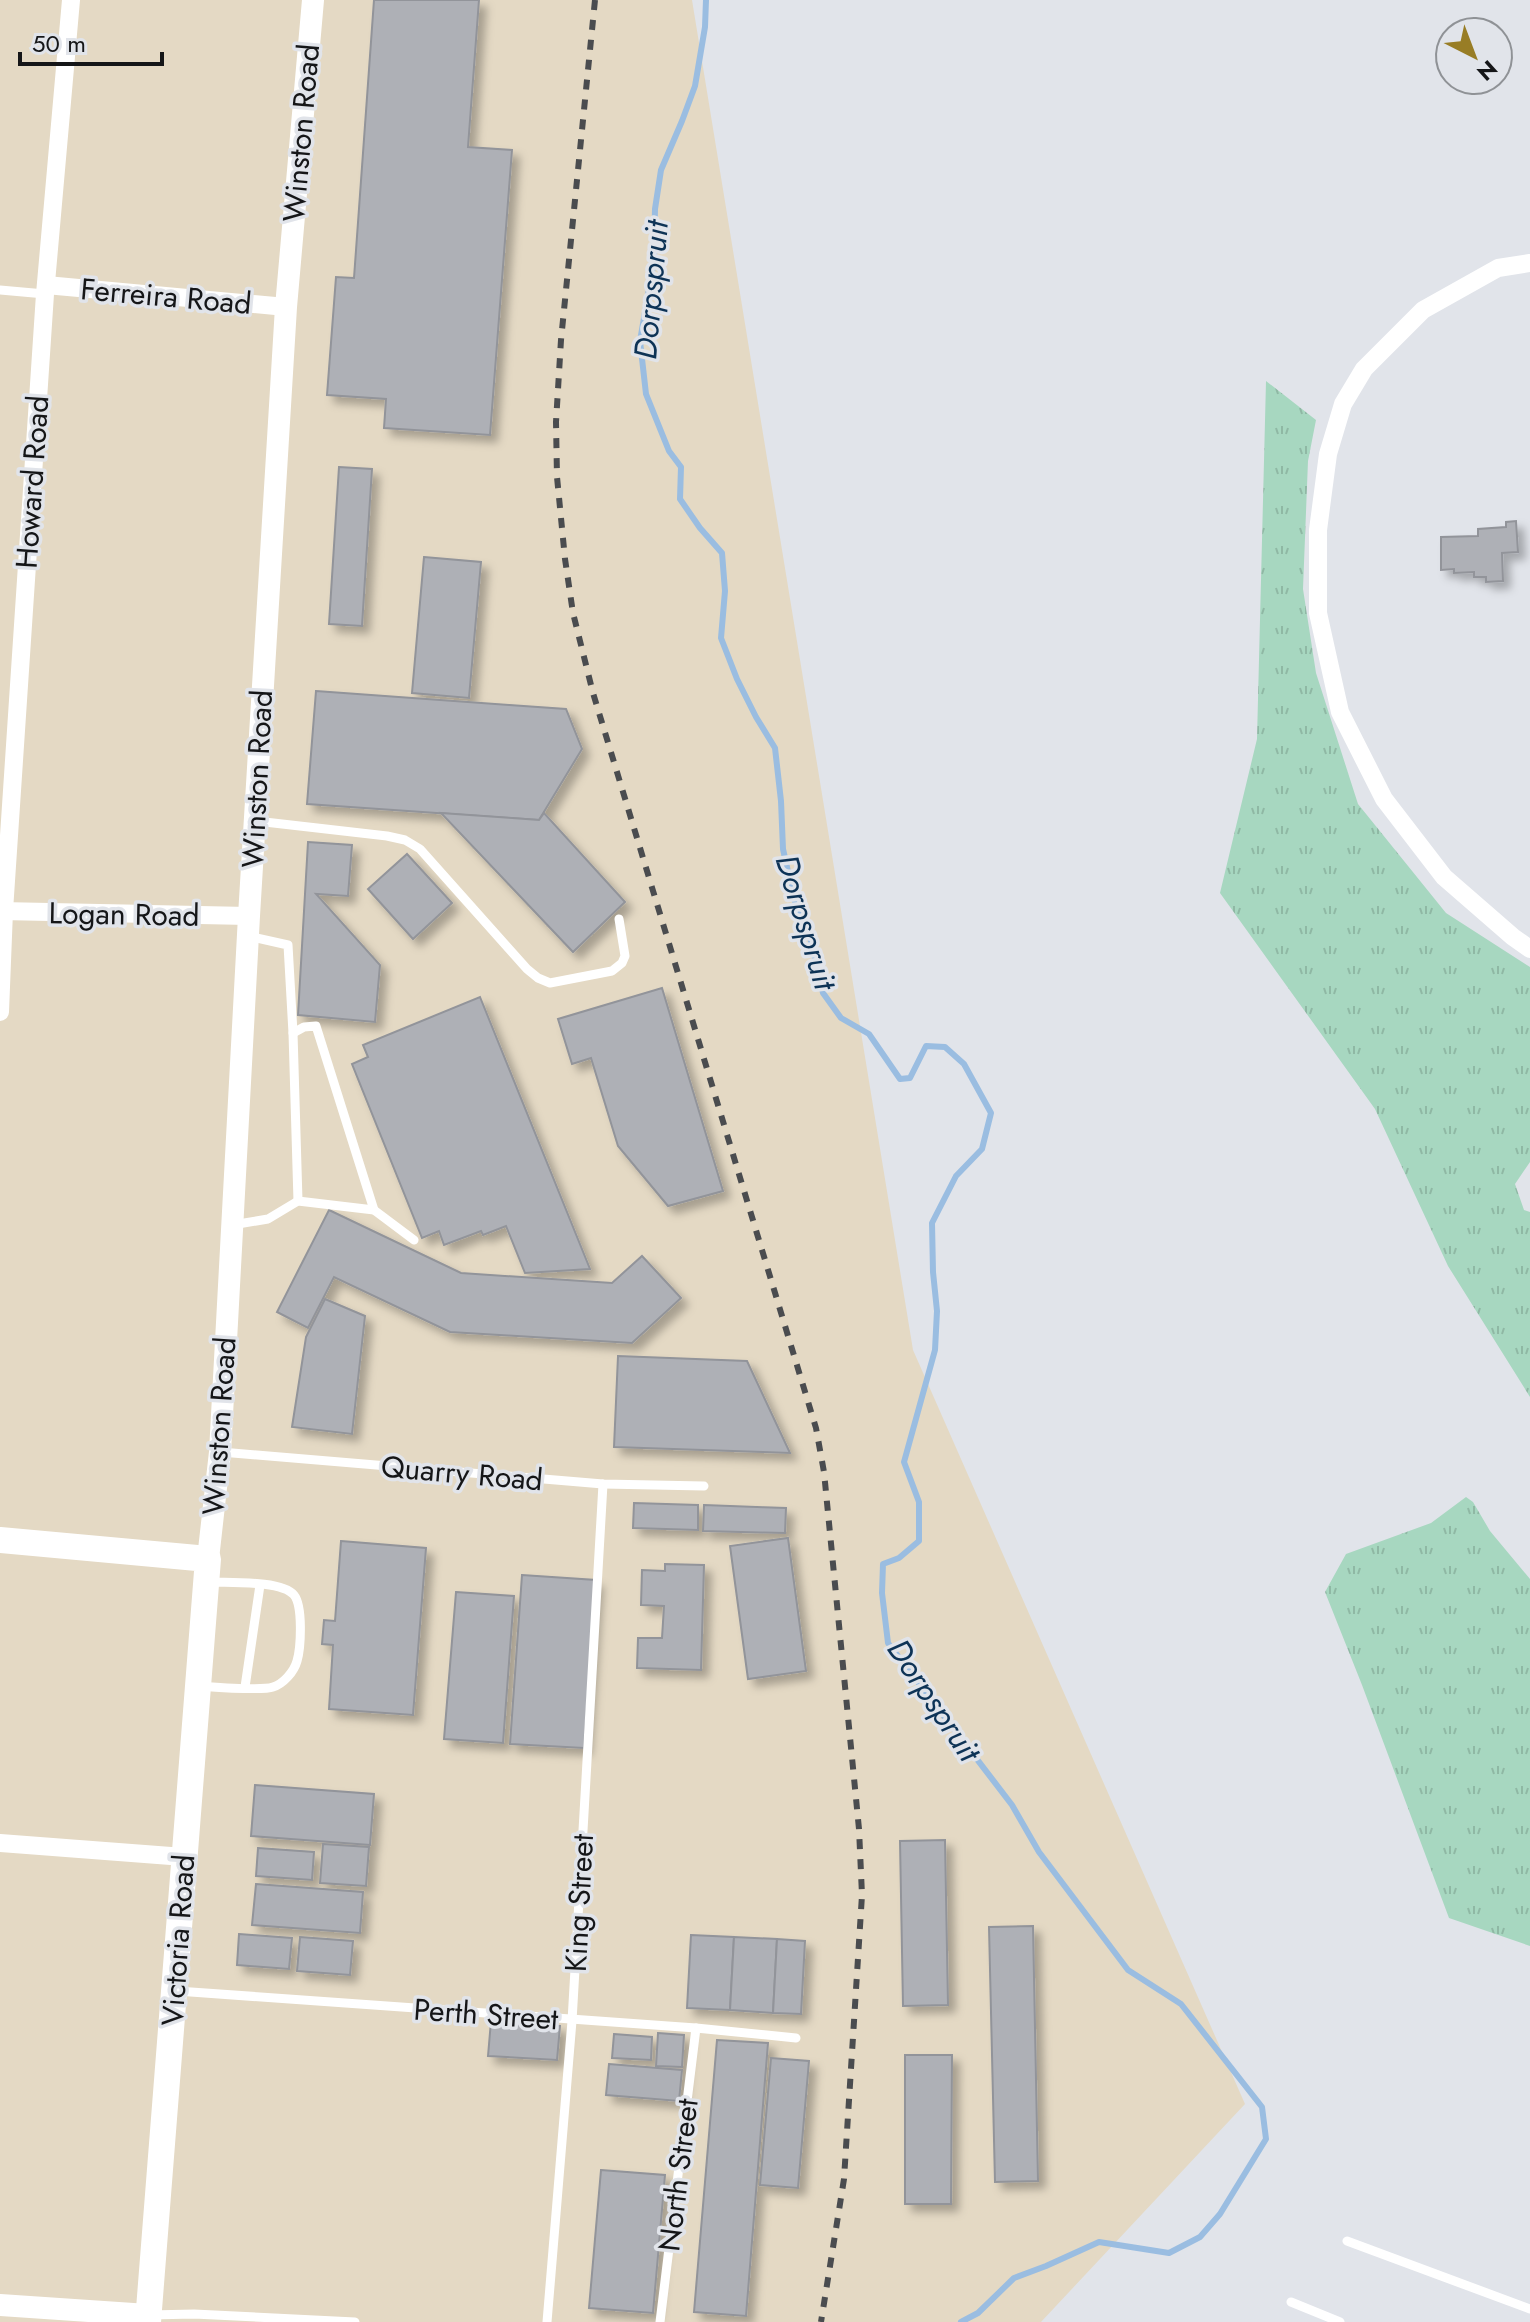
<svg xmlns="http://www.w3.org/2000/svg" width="1530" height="2322" font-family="Jost,sans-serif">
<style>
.commercial{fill:#e4d9c4}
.park{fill:url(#park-tufts)}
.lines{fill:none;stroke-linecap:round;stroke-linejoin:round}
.stream{stroke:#9abde1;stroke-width:6}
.building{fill:#aeb0b6;stroke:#92949a;stroke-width:2;filter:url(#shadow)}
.service{stroke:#fff;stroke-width:9}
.minor{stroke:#fff;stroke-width:18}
.tertiary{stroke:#fff;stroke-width:22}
.secondary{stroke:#fff;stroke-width:26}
.rail{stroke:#4a4c4f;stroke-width:6;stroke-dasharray:10 10;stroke-linecap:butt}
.labels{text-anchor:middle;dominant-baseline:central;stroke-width:7;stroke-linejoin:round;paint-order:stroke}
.street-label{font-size:30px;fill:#151618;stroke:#e1e4ea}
.water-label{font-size:32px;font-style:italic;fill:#0d3356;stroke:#e1e4ea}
</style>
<defs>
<pattern id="park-tufts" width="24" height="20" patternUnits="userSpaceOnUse" patternTransform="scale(2)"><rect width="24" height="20" fill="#a7d7c0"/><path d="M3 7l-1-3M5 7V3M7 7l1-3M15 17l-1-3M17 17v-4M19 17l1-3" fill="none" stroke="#8fb8a4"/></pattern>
<filter id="shadow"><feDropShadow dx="7" dy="7" stdDeviation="4" flood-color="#0004"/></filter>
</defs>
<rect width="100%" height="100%" fill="#e1e4ea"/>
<!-- commercial -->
<path class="commercial" d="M0 0H692L913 1350 1245 2104 1041 2322H0Z"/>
<!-- park -->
<g class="park">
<path d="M1266 381 1316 420 1308 461 1303 589 1316 673 1358 804 1446 913 1530 967V1162L1515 1184 1524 1210 1530 1212V1397L1448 1266 1375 1109 1220 893 1257 739Z"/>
<path d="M1466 1497 1473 1502 1490 1531 1530 1579V1946L1449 1918 1362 1685 1325 1592 1346 1554 1431 1523Z"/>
</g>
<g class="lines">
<!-- stream -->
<path class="stream" d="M706 0 705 27 695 86 682 121 661 170 655 209 654 260 640 341 646 394 669 451 681 467 680 499 700 528 722 553 725 591 721 638 737 679 756 717 775 748 781 801 783 849 794 899 810 937 823 993 841 1018 869 1034 900 1079 910 1078 926 1046 945 1047 964 1064 991 1113 982 1149 956 1176 932 1223 933 1272 937 1311 935 1350 904 1462 919 1502V1541L899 1558 883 1564 882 1593 888 1643 1012 1805 1039 1852 1128 1970 1181 2004 1262 2107 1266 2139 1220 2214 1200 2237 1169 2253 1099 2242 1046 2266 1014 2278 978 2313 961 2322"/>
</g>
<!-- building -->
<g class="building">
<path d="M374 0H479L468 147 512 150 490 435 384 428 386 399 327 395 336 277 354 278Z"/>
<path d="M339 467 372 469 362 626 329 624Z"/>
<path d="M1516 521 1518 552 1502 553 1503 581 1486 582V577H1474V572L1454 573V569L1441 570V537L1478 536V529L1506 527V522Z"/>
<path d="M424 557 481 562 469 698 412 693Z"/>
<path d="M316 691 566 709 582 749 539 820 307 804Z"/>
<path d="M441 813 539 820 544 813 625 902 573 952Z"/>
<path d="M308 842 352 845 348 896 316 894 380 965 375 1022 298 1015Z"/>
<path d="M407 854 452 903 413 939 368 889Z"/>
<path d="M662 988 723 1191 668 1206 618 1146 591 1058 572 1064 558 1019Z"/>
<path d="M480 997 590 1269 525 1273 506 1226 483 1235 481 1231 444 1245 439 1231 422 1238 352 1064 368 1057 363 1045Z"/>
<path d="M329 1210 461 1273 612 1283 642 1256 681 1298 632 1343 450 1332 334 1277 308 1328 277 1312Z"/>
<path d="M325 1299 365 1316 352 1434 292 1427 306 1337Z"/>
<path d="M618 1356 747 1361 790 1453 614 1447Z"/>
<path d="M634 1503 698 1505V1530L633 1528Z"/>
<path d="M704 1505 786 1508 785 1533 703 1531Z"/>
<path d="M788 1538 806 1671 748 1679 730 1546Z"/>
<path d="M341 1541 426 1548 413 1715 329 1709 333 1645 322 1644 324 1620 335 1621Z"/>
<path d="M665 1564 704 1565 701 1670 637 1668 638 1638H662L664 1606 641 1605 642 1570 665 1571Z"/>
<path d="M522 1575 596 1580 584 1748 510 1744Z"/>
<path d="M456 1592 514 1596 503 1743 444 1739Z"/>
<path d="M255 1785 374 1794 370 1845 251 1836Z"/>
<path d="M945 1840 948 2005 903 2006 900 1841Z"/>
<path d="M323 1844 369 1847 366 1886 320 1883Z"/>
<path d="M258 1848 314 1852 312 1880 256 1876Z"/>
<path d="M256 1884 363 1892 360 1933 252 1925Z"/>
<path d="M1033 1926 1038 2181 995 2182 989 1927Z"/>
<path d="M239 1934 292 1938 289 1969 237 1965Z"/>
<path d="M691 1935 734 1937 730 2010 687 2008Z"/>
<path d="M300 1937 353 1941 350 1975 297 1971Z"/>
<path d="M734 1937 777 1939 773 2013 730 2010Z"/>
<path d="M777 1939 805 1941 801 2014 773 2013Z"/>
<path d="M491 2021 560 2026 557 2060 488 2056Z"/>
<path d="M658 2033 684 2035 682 2067 656 2066Z"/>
<path d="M614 2034 652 2037 651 2060 612 2058Z"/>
<path d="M717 2040 768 2043 746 2316 694 2312Z"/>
<path d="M905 2055H952L951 2204H905Z"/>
<path d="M771 2058 809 2061 798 2188 760 2185Z"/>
<path d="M609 2064 682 2070 679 2101 606 2095Z"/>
<path d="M601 2170 665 2175 653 2313 589 2308Z"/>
</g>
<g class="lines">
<!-- service -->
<g class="service">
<path d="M0 290 45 294"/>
<path d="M256 821 387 836 405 840 420 849 527 969 538 978 550 983 612 971 622 963 625 956 619 919"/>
<path d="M248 936 288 945 293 1033 298 1201"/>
<path d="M293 1033 304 1027 316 1026 374 1210"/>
<path d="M232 1225 268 1219 298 1201 374 1210 414 1240"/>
<path d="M221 1452 603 1484 704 1486"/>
<path d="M199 1686C214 1687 262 1691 273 1687 283 1684 294 1672 297 1661 301 1647 303 1606 294 1595 282 1580 229 1583 210 1582"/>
<path d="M245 1687 260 1585"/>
<path d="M177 1991 696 2028 796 2038"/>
<path d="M1347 2241 1530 2309"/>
<path d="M1291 2302 1340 2322"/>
<path d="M150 2315 194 2314 355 2322"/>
<path d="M547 2322 572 2021 603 1484"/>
<path d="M660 2322 696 2028"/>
</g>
<!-- minor -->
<g class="minor">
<path d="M1530 263 1498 268 1423 310 1364 369 1343 404 1328 454 1318 530V613L1340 712 1384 799 1444 877 1513 937 1530 949"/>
<path d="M46 285 286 307"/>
<path d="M0 911 249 916"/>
<path d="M0 1012 4 911 45 294 71 0"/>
<path d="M0 1843 184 1857"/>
</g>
<!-- tertiary -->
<g class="tertiary">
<path d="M208 1559 220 1452 249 916 286 307 313 0"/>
<path d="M0 2305 148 2315"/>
</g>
<!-- secondary -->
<path class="secondary" d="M0 1540 208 1559 148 2322"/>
<!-- rail -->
<path class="rail" d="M595 0 561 340 556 422 557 477 565 559 573 613 593 693 816 1428 824 1472 859 1829 862 1895 844 2179 821 2322"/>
</g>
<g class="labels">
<!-- street labels -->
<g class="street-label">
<text transform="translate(301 133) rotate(-85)">Winston Road</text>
<text transform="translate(166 296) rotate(5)">Ferreira Road</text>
<text transform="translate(32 482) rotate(-86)">Howard Road</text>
<text transform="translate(257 779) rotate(-87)">Winston Road</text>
<text transform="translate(124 914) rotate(1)">Logan Road</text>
<text transform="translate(219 1426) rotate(-86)">Winston Road</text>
<text transform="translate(462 1473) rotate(5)">Quarry Road</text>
<text transform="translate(579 1903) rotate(-87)">King Street</text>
<text transform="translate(178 1940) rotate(-86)">Victoria Road</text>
<text transform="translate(486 2014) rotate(4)">Perth Street</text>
<text transform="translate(678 2175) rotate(-83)">North Street</text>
</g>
<!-- water labels -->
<g class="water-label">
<text transform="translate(651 290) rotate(-85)">Dorpspruit</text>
<text transform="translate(806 922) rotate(73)">Dorpspruit</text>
<text transform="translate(934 1700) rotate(56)">Dorpspruit</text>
</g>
</g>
<!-- north arrow -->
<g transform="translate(1474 56) rotate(138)"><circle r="38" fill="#e1e4ea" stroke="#8f9296" stroke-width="2"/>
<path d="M0-6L14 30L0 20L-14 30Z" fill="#987d25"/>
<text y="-12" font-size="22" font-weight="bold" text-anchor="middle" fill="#151618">N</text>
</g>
<!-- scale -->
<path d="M20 52v12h142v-12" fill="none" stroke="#151618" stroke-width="4"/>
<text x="32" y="52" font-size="24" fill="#151618" stroke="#e1e4ea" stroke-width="6" paint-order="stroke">50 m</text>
</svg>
